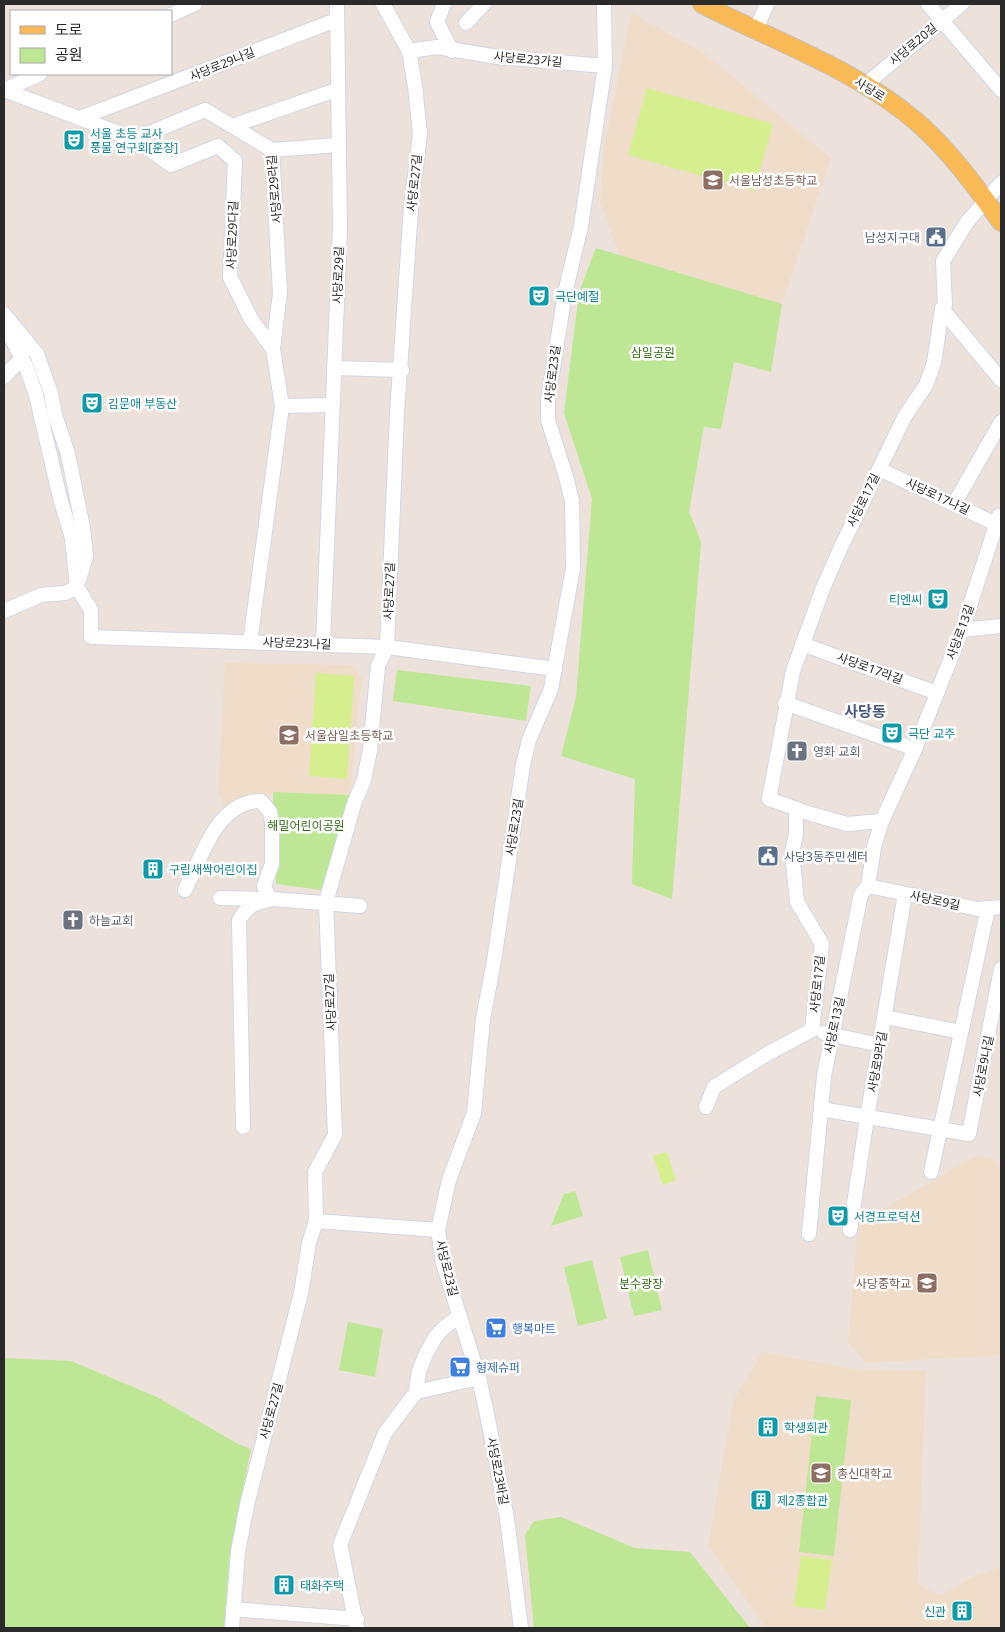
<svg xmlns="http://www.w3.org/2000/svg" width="1005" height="1632" font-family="'Noto Sans','Noto Sans KR',sans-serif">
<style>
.education{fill:#f0ddc9}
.green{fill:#bde794}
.pitch{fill:#d5ef8f}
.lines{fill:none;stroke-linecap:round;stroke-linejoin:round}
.minor-casing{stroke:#d0d7e4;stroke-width:16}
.major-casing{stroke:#c3c3c3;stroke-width:20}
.minor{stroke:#fff;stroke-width:14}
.major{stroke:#f9b954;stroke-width:18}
.labels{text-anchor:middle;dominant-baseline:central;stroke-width:5;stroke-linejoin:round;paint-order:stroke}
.street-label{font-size:12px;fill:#2a2a2a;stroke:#fff}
.culture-label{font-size:12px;fill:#0d838f;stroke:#fff;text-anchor:start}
.education-label{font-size:12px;fill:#785e54;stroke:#fff;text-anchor:start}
.service-label{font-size:12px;fill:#4e5e75;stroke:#fff;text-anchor:end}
.park-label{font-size:12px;fill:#356c16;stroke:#fff}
.worship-label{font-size:12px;fill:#5b616d;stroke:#fff;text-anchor:start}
.shop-label{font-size:12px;fill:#366cbe;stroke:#fff;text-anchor:start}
.quarter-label{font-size:15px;font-weight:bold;fill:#485a7e;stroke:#fff}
</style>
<rect width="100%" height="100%" fill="#ede2db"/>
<!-- education -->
<g class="education">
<path d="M631 13 704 53 831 158 782 304 620 256 600 202 604 147Z"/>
<path d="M225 663 353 665 362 678 350 795 273 792 228 817 218 792Z"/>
<path d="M977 1155 994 1159 1001 1168V1355L866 1363 848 1342 858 1224Z"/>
<path d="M762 1352 860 1370 926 1371 918 1584 940 1596 974 1576 1001 1567V1628H766L708 1546 733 1401Z"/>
</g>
<!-- green -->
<g class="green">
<path d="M596 248 782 304 771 372 734 362 721 429 704 427 689 511 701 542 672 899 632 884 635 779 561 756 576 697 592 499 564 413 579 292Z"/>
<path d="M397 670 531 686 526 721 393 701Z"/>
<path d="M273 792 350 795 321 890 276 884Z"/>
<path d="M575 1191 583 1216 551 1226 564 1194Z"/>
<path d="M648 1250 662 1310 634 1316 620 1257Z"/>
<path d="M592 1260 607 1319 578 1326 564 1267Z"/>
<path d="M348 1322 383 1329 375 1377 339 1370Z"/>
<path d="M4 1358 71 1361 157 1397 238 1444 251 1449 230 1552 224 1628H4Z"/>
<path d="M816 1396 851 1400 834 1556 799 1552Z"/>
<path d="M561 1517 635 1548 690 1552 750 1628H534L525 1535 534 1521Z"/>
</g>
<!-- pitch -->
<g class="pitch">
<path d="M647 88 773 124 754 191 628 155Z"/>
<path d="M316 673 354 676 347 779 309 776Z"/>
<path d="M667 1152 676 1180 663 1185 653 1156Z"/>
<path d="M801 1556 832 1560 825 1610 794 1606Z"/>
</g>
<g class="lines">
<!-- minor casing -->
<g class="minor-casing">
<g id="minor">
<path d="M444 4 437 22 452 51"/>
<path d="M928 4 1001 90"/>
<path d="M171 15 195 4"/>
<path d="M466 23 484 4"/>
<path d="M755 31 767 4"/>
<path d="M409 51 437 47 498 57 605 66"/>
<path d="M865 85 962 4"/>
<path d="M4 90 135 139 171 165 218 146 235 161 230 277 251 319 273 349 282 406 250 642"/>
<path d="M4 90 40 74"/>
<path d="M80 118 336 20"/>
<path d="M232 126 336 90"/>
<path d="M135 139 205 110 272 150 280 293 273 349"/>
<path d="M272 150 338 145"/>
<path d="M942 309 1001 380"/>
<path d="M4 314 37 354 51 393 55 415 68 454 83 528 86 556 79 580"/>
<path d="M4 331 12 339 26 366 36 395 60 498 72 538 77 587 91 610V637L387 647 555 669"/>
<path d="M334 368 402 370"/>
<path d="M4 377 22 358"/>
<path d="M282 406 332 405"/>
<path d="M879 469 996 524"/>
<path d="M954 504 1001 422"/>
<path d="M4 611 41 595 65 593 77 587"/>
<path d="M962 630 1001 626"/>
<path d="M323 644 340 228 337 4"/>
<path d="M802 644 937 693"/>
<path d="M785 703 915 749"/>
<path d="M882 821 847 824 811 814 769 799 793 671 823 588 841 547 905 416 926 385 934 363 942 309 945 305 943 261 967 222 1001 183"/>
<path d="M868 886 978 909 1001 907"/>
<path d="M185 890C202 856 217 801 261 801L270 812 272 823V864L264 886 268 896 273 899"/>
<path d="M220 898 273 899 360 906"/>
<path d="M885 1017 961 1032"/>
<path d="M824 1033 880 1045"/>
<path d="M706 1107 714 1087 767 1054 812 1030 822 944 797 902 792 853 796 834V809"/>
<path d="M821 1109 969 1134 1001 969"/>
<path d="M243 1127 239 920C248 905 256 902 273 899"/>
<path d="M931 1172 988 908"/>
<path d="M316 1221 438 1230"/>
<path d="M850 1230 867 1118 905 894"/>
<path d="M809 1234 824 1076 861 894 868 886 874 847 882 821 915 749 962 630 999 516H1001"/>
<path d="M416 1392 479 1378"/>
<path d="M233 1609 357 1619"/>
<path d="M232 1628 238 1552 247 1505 301 1293 309 1243 316 1221 315 1172 335 1135 326 902 354 804 364 780 370 750 378 666 387 647 397 413 411 208 420 134 415 86 409 51 383 4"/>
<path d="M357 1628 340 1545 385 1433 416 1392 419 1371 426 1354 436 1336 447 1325 460 1316"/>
<path d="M521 1628 507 1519 489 1424 479 1378 443 1263 438 1230 449 1180 474 1113 483 1019 494 961 523 765 529 740 551 689 573 568 572 501 566 477 548 420V400L565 293 581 226 605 66 604 4"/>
</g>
</g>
<!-- major casing -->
<g class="major-casing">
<path id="major" d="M702 4C774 41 856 69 918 123 950 151 977 188 1001 222"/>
</g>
<!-- minor -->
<use href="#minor" class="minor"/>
<!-- major -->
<use href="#major" class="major"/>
</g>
<!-- icons -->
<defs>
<g id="theatre-square" transform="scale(1.125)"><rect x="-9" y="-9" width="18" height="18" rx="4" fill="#0f9aa8" stroke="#fff"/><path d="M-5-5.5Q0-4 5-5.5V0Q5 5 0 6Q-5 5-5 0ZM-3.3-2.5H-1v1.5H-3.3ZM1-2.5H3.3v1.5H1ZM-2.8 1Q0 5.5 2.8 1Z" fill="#fff"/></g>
<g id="school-square" transform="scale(1.125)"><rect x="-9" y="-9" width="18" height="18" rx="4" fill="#8d6e63" stroke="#fff"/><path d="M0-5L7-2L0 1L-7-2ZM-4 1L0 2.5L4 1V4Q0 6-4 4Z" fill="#fff"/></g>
<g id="civic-square" transform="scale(1.125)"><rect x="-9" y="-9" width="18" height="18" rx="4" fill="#5c6f8a" stroke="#fff"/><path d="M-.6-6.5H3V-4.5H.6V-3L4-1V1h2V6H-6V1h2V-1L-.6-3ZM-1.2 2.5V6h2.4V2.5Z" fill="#fff"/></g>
<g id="church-square" transform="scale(1.125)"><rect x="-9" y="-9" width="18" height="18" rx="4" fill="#6b7280" stroke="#fff"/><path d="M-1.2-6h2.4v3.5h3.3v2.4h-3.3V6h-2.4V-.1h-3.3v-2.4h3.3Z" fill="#fff"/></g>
<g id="building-square" transform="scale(1.125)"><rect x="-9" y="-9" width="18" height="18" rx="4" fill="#0f9aa8" stroke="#fff"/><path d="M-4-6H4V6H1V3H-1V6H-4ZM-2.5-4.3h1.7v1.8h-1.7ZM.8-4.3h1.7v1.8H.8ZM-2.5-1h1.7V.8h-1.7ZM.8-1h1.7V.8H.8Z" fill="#fff"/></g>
<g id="supermarket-square" transform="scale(1.125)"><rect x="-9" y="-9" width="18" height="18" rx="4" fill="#3f7fe0" stroke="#fff"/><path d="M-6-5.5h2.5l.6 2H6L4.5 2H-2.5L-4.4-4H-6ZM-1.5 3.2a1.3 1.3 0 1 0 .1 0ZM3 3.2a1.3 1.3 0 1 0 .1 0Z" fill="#fff"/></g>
<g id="university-square" transform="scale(1.125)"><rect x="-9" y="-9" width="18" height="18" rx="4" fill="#8d6e63" stroke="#fff"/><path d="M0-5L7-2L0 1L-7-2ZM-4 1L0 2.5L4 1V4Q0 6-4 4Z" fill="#fff"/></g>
</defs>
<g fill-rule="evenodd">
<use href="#theatre-square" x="74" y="140"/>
<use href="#school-square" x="713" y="180"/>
<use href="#civic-square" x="936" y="237"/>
<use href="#theatre-square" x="539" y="296"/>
<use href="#theatre-square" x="92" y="403"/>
<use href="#theatre-square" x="938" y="599"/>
<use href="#theatre-square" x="892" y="733"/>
<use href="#school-square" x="289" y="735"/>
<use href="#church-square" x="797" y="751"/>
<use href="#civic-square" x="768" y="856"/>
<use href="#building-square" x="153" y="869"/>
<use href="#church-square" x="73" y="920"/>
<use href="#theatre-square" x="838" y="1216"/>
<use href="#school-square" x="927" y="1283"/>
<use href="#supermarket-square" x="496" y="1328"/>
<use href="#supermarket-square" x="460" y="1367"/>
<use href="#building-square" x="768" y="1427"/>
<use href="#university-square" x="821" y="1473"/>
<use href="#building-square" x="761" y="1500"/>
<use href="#building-square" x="284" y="1585"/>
<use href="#building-square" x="962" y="1611"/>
</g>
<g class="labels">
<!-- street labels -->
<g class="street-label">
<text transform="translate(913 44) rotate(-40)">사당로20길</text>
<text transform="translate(528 59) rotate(5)">사당로23가길</text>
<text transform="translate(222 64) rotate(-22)">사당로29나길</text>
<text transform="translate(870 89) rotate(32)">사당로</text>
<text transform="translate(414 183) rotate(-84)">사당로27길</text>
<text transform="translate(274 189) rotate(-95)">사당로29라길</text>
<text transform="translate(232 235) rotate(-88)">사당로29다길</text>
<text transform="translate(338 275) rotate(-88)">사당로29길</text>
<text transform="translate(552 374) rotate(-83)">사당로23길</text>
<text transform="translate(938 496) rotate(25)">사당로17나길</text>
<text transform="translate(863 500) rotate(-64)">사당로17길</text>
<text transform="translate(389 591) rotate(-88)">사당로27길</text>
<text transform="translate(960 632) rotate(-70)">사당로13길</text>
<text transform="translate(297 643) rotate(2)">사당로23나길</text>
<text transform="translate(870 668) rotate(20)">사당로17라길</text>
<text transform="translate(514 827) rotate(-81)">사당로23길</text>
<text transform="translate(935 900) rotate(12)">사당로9길</text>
<text transform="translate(817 984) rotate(-84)">사당로17길</text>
<text transform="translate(330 1002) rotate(-93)">사당로27길</text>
<text transform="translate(834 1025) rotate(-78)">사당로13길</text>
<text transform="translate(877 1062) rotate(-80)">사당로9라길</text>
<text transform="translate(983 1066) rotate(-79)">사당로9나길</text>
<text transform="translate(447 1268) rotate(76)">사당로23길</text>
<text transform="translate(271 1411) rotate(-75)">사당로27길</text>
<text transform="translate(498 1471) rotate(79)">사당로23바길</text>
</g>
<!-- culture labels -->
<g class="culture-label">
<text x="90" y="133">서울 초등 교사<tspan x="90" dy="14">풍물 연구회[훈장]</tspan></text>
<text x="555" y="296">극단예절</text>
<text x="108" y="403">김문애 부동산</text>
<text x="922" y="599" text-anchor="end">티엔씨</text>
<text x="908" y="733">극단 교주</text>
<text x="169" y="869">구립새싹어린이집</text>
<text x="854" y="1216">서경프로덕션</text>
<text x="784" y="1427">학생회관</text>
<text x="777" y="1500">제2종합관</text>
<text x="300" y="1585">태화주택</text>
<text x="946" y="1611" text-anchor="end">신관</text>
</g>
<!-- education labels -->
<g class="education-label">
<text x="729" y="180">서울남성초등학교</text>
<text x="305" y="735">서울삼일초등학교</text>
<text x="911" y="1283" text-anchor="end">사당중학교</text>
<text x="837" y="1473">총신대학교</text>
</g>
<!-- service labels -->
<g class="service-label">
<text x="920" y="237">남성지구대</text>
<text x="784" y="856" text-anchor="start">사당3동주민센터</text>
</g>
<!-- park labels -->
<g class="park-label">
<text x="653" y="352">삼일공원</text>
<text x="306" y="825">해밀어린이공원</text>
<text x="641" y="1283">분수광장</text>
</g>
<!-- worship labels -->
<g class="worship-label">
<text x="813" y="751">영화 교회</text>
<text x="89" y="920">하늘교회</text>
</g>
<!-- shop labels -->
<g class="shop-label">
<text x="512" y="1328">행복마트</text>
<text x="476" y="1367">형제슈퍼</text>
</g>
<!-- quarter labels -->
<g class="quarter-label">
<text x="865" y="711">사당동</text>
</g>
</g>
<!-- border -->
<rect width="1005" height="1632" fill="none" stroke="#2a2a2a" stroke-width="10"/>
<!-- legend -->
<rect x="10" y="10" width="162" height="65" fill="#ffffff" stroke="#aaaaaa"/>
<rect x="20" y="26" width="25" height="8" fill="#f9b954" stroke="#aaaaaa"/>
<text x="55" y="35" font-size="15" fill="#2a2a2a">도로</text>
<rect x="20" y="48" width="25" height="15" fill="#bde794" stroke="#aaaaaa"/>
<text x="55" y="60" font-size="15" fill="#2a2a2a">공원</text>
</svg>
